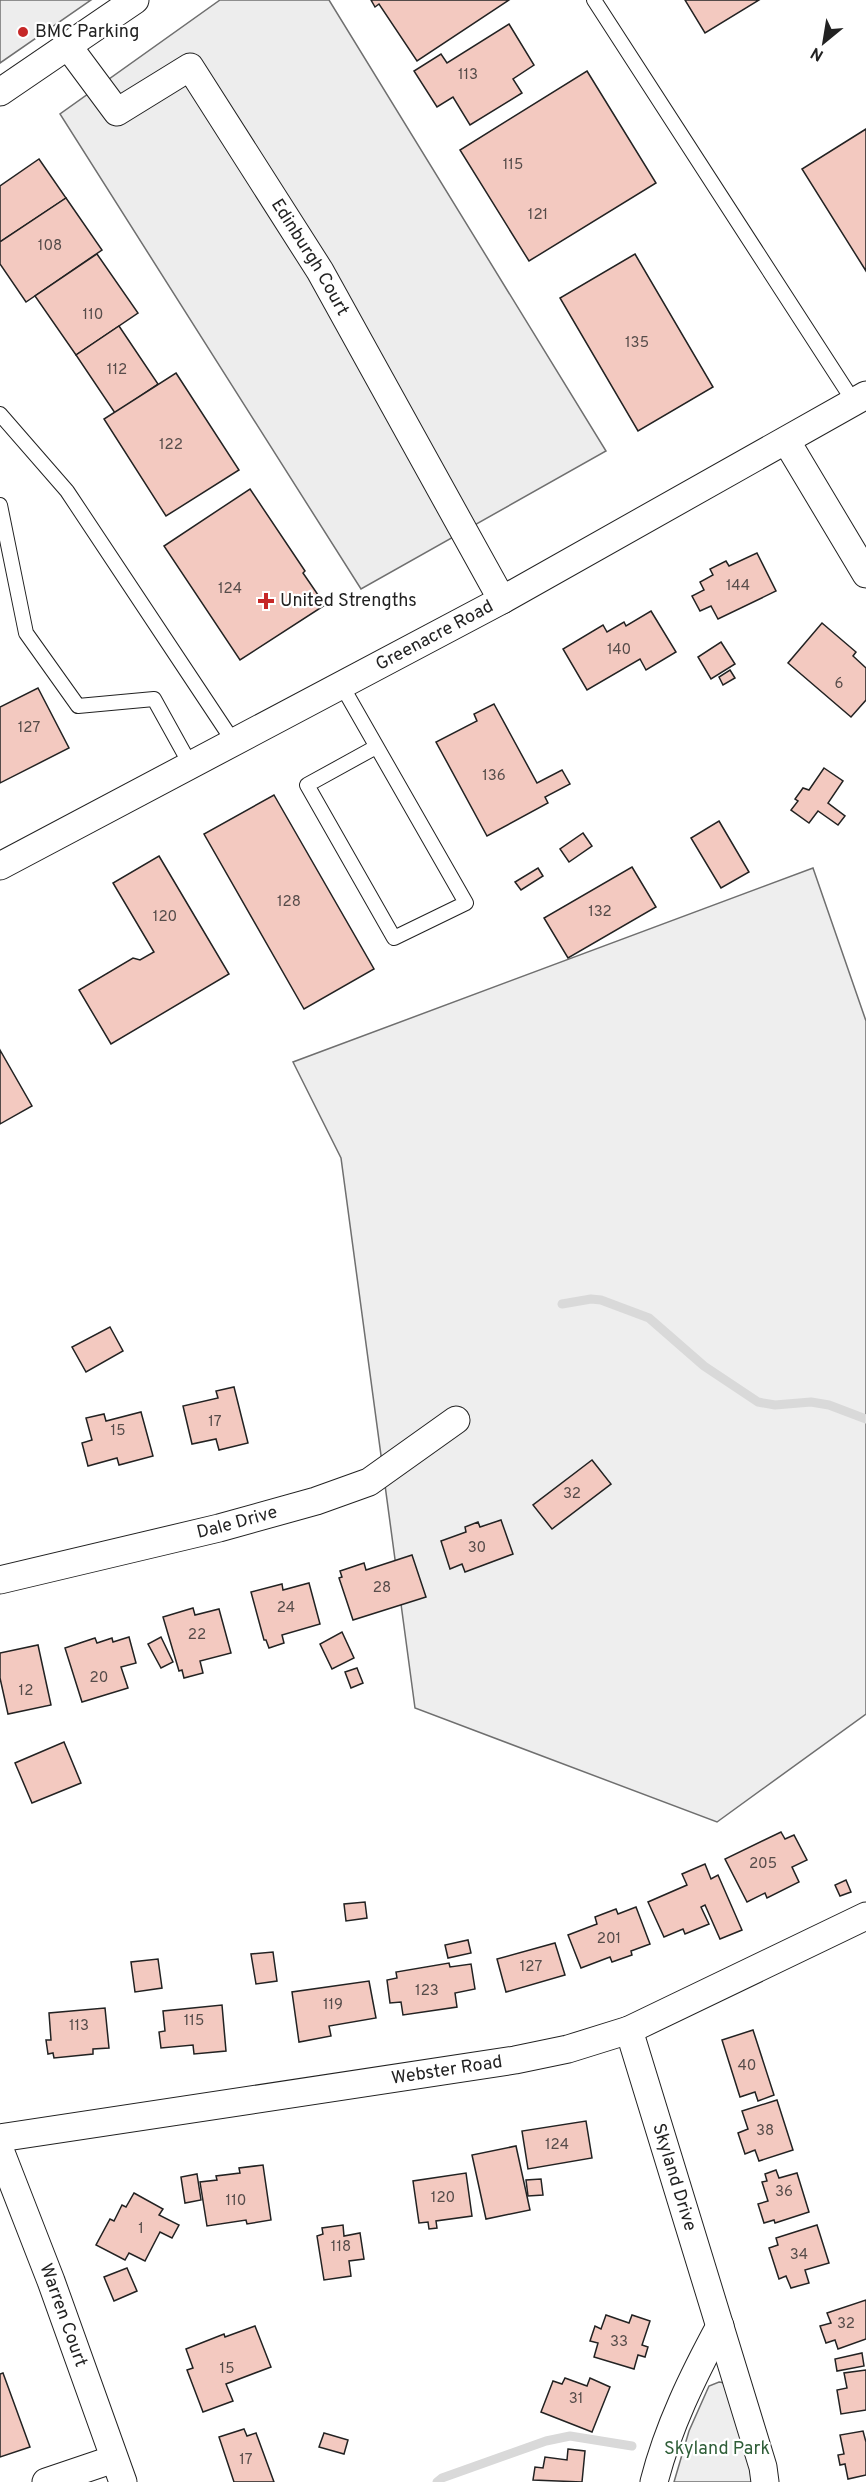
<svg xmlns="http://www.w3.org/2000/svg" width="866" height="2482" font-family="Overpass,sans-serif">
<style>
.green{fill:#eee;stroke:#6f6f6f;stroke-width:1.5}
.parking{fill:#ededed;stroke:#6f6f6f;stroke-width:1.5}
.lines{fill:none;stroke-linecap:round;stroke-linejoin:round}
.stream{stroke:#d9d9d9;stroke-width:9}
.building{fill:#f3c9c0;stroke:#222;stroke-width:1.5}
.lane-casing{stroke:#222;stroke-width:16}
.street-casing{stroke:#222;stroke-width:29}
.lane{stroke:#fff;stroke-width:14}
.street{stroke:#fff;stroke-width:27}
.poi-dot{fill:#c62828;stroke:#fff;stroke-width:2}
.labels{text-anchor:middle;dominant-baseline:central;stroke-width:4.5;stroke-linejoin:round;paint-order:stroke}
.number-label{font-size:15px;fill:#564c4a}
.poi-label{font-size:18px;fill:#222;stroke:#fff;text-anchor:start}
.street-label{font-size:18px;fill:#222;stroke:#fff}
.park-label{font-size:18px;fill:#2f5e38;stroke:#fff}
</style>
<rect width="100%" height="100%" fill="#fff"/>
<!-- green -->
<g class="green">
<path d="M813 868 866 1021V1714L717 1822 415 1708 341 1158 293 1062Z"/>
<path d="M719 2382 725 2383 756 2482H674L689 2431 709 2386Z"/>
</g>
<!-- parking -->
<g class="parking">
<path d="M0 0H91L0 63Z"/>
<path d="M220 0H329L606 451 361 589 60 114Z"/>
</g>
<g class="lines">
<!-- stream -->
<g class="stream">
<path d="M562 1304 591 1299 601 1300 649 1318 704 1366 758 1402 775 1405 811 1402 829 1405 866 1419"/>
<path d="M437 2482 442 2478 546 2441 570 2436 632 2446"/>
</g>
</g>
<!-- building -->
<g class="building">
<path d="M371 0H509L417 61 379 4 375 7Z"/>
<path d="M685 0H759L705 33Z"/>
<path d="M509 24 534 65 513 79 522 93 470 125 453 97 437 107 414 71 441 54 447 63Z"/>
<path d="M587 71 656 183 529 261 460 150Z"/>
<path d="M866 129V271L802 169Z"/>
<path d="M39 159 66 198 0 242V186Z"/>
<path d="M66 198 102 250 26 302 0 264V242Z"/>
<path d="M97 254 138 313 76 355 35 296Z"/>
<path d="M635 254 713 387 638 431 560 298Z"/>
<path d="M119 326 158 384 115 413 76 355Z"/>
<path d="M176 373 239 470 166 516 104 419Z"/>
<path d="M250 489 305 571 303 573 325 605 240 660 164 546Z"/>
<path d="M757 553 776 591 718 619 711 606 700 611 692 596 704 590 700 582 713 575 710 569 726 561 729 566Z"/>
<path d="M651 611 676 652 646 670 640 659 587 690 563 649 603 625 607 632 624 622 626 626Z"/>
<path d="M822 623 856 652 853 656 866 668V700L851 717 788 663Z"/>
<path d="M721 642 735 664 711 679 698 657Z"/>
<path d="M730 670 735 678 723 685 719 677Z"/>
<path d="M38 688 69 748 0 783V707Z"/>
<path d="M494 704 537 783 562 770 570 784 545 797 548 803 487 836 436 742 477 721 474 714Z"/>
<path d="M824 768 843 781 828 803 845 816 838 825 818 811 809 823 791 810 798 801 795 799 803 788 809 790Z"/>
<path d="M274 795 374 969 304 1009 204 834Z"/>
<path d="M719 821 749 872 721 888 691 838Z"/>
<path d="M583 833 592 846 569 862 560 849Z"/>
<path d="M159 856 229 974 111 1044 79 990 133 958 140 960 154 952 113 883Z"/>
<path d="M632 867 656 907 568 958 544 918Z"/>
<path d="M538 868 543 876 521 890 515 882Z"/>
<path d="M0 1050 32 1106 0 1124Z"/>
<path d="M110 1327 123 1351 86 1372 72 1347Z"/>
<path d="M234 1387 248 1443 219 1450 216 1439 192 1444 183 1406 218 1398 216 1391Z"/>
<path d="M141 1412 153 1456 119 1465 117 1458 88 1466 82 1443 92 1440 86 1418 104 1414 106 1421Z"/>
<path d="M592 1460 611 1484 552 1529 533 1505Z"/>
<path d="M501 1520 513 1554 465 1572 462 1564 450 1569 441 1541 466 1532 465 1527 478 1522 480 1527Z"/>
<path d="M412 1555 426 1597 353 1620 339 1578 342 1577 340 1571 364 1563 366 1570Z"/>
<path d="M309 1583 320 1624 282 1635 284 1643 269 1648 266 1640H264L251 1592 282 1584 283 1590Z"/>
<path d="M193 1608 195 1615 219 1609 231 1653 200 1661 203 1673 184 1678 182 1670 179 1671 163 1617Z"/>
<path d="M342 1632 354 1658 332 1669 320 1644Z"/>
<path d="M129 1637 136 1663 121 1667 128 1688 82 1702 65 1648 95 1638 97 1643 112 1638 113 1642Z"/>
<path d="M161 1637 173 1662 161 1668 148 1644Z"/>
<path d="M38 1645 51 1705 8 1714 0 1678V1653Z"/>
<path d="M357 1668 363 1683 351 1688 345 1672Z"/>
<path d="M64 1742 81 1783 32 1803 15 1763Z"/>
<path d="M781 1832 785 1839 794 1835 807 1860 792 1867 799 1882 767 1898 765 1893 747 1902 725 1859Z"/>
<path d="M705 1864 711 1879 718 1875 742 1930 720 1939 705 1905 701 1907 709 1924 685 1934 683 1929 664 1937 648 1902 687 1885 682 1874Z"/>
<path d="M846 1880 851 1892 840 1896 835 1885Z"/>
<path d="M365 1902 367 1918 346 1921 344 1904Z"/>
<path d="M636 1907 650 1944 631 1951 632 1955 612 1962 610 1957 581 1968 568 1935 597 1924 595 1917 616 1909 618 1914Z"/>
<path d="M468 1940 471 1953 448 1958 445 1945Z"/>
<path d="M555 1943 565 1975 506 1992 497 1959Z"/>
<path d="M273 1952 277 1981 256 1984 251 1954Z"/>
<path d="M158 1959 162 1988 135 1992 131 1962Z"/>
<path d="M449 1963 450 1967 471 1964 475 1989 455 1993 457 2007 403 2015 401 2002 390 2003 387 1980 397 1978 396 1972Z"/>
<path d="M369 1981 376 2018 329 2026 331 2036 299 2042 292 1992Z"/>
<path d="M222 2005 226 2051 194 2054 193 2045 161 2048 159 2032 165 2031 163 2011Z"/>
<path d="M105 2008 109 2048 93 2049V2054L54 2058 53 2053 48 2054 46 2040H51L49 2013Z"/>
<path d="M753 2030 774 2095 758 2101 755 2092 740 2097 722 2040Z"/>
<path d="M777 2100 793 2150 759 2161 755 2150 745 2154 738 2133 748 2129 742 2111Z"/>
<path d="M586 2121 592 2158 528 2169 522 2131Z"/>
<path d="M516 2146 530 2210 486 2219 472 2155Z"/>
<path d="M263 2165 271 2220 247 2224 246 2220 207 2226 200 2182 217 2180 216 2176 240 2173 239 2168Z"/>
<path d="M776 2170 779 2178 797 2173 809 2212 775 2223 774 2220 764 2223 758 2204 768 2201 762 2182 767 2181 765 2174Z"/>
<path d="M466 2173 472 2216 436 2221 437 2228 429 2229 428 2222 419 2223 413 2181Z"/>
<path d="M197 2174 201 2200 185 2203 181 2177Z"/>
<path d="M541 2179 543 2195 528 2196 526 2180Z"/>
<path d="M134 2193 163 2209 159 2215 179 2225 172 2238 160 2232 145 2261 129 2253 125 2260 96 2245 110 2219 114 2221 122 2205 126 2207Z"/>
<path d="M343 2225 344 2236 360 2233 364 2259 349 2261 351 2276 324 2280 317 2236 323 2234 322 2228Z"/>
<path d="M817 2225 829 2263 805 2270 809 2283 791 2288 786 2276 779 2279 769 2248 778 2245 776 2238Z"/>
<path d="M127 2268 137 2291 114 2301 104 2277Z"/>
<path d="M866 2300V2339L838 2349 835 2340 826 2343 820 2326 831 2323 827 2313Z"/>
<path d="M606 2315 629 2323 632 2315 650 2321 642 2345 648 2347 645 2357 638 2355 634 2369 594 2357 598 2343 590 2341 595 2326 601 2329Z"/>
<path d="M255 2326 271 2367 226 2384 233 2401 203 2412 187 2370 193 2368 186 2349 224 2334 225 2337Z"/>
<path d="M862 2353 864 2366 837 2371 835 2359Z"/>
<path d="M866 2370V2410L841 2414 837 2390 847 2388 844 2373Z"/>
<path d="M3 2373 30 2447 0 2457V2374Z"/>
<path d="M565 2378 587 2386 590 2378 610 2387 592 2432 541 2412 553 2381 562 2384Z"/>
<path d="M244 2429 247 2436 256 2433 274 2482H234L219 2437Z"/>
<path d="M863 2431 866 2442V2475L848 2479 845 2464 840 2465 838 2455 844 2454 840 2435Z"/>
<path d="M324 2433 348 2440 344 2454 319 2447Z"/>
<path d="M568 2449 585 2451 582 2482 533 2480 535 2467 543 2468 545 2457 567 2460Z"/>
</g>
<g class="lines">
<!-- lane casing -->
<g class="lane-casing">
<g id="lane">
<path d="M594 0 854 402"/>
<path d="M0 414 67 491 233 741"/>
<path d="M0 505 26 633 78 706 154 699 190 764"/>
<path d="M342 686 466 903 394 938 307 785 376 747"/>
</g>
</g>
<!-- street casing -->
<g class="street-casing">
<g id="street">
<path id="s1" d="M68 46 117 112 190 67 320 271 502 600"/>
<path d="M0 92 135 0"/>
<path d="M787 442 866 574"/>
<path id="s2" d="M0 866 502 600 866 395"/>
<path id="s3" d="M0 1580 219 1528 316 1501 369 1482 456 1420"/>
<path id="s4" d="M629 2030 763 2467 765 2482"/>
<path id="s5" d="M0 2138 515 2060 568 2049 629 2030 866 1916"/>
<path id="s6" d="M0 2150 51 2281 123 2482"/>
<path d="M46 2482 114 2459"/>
<path d="M654 2482C668 2427 693 2376 720 2326"/>
</g>
</g>
<!-- lane -->
<use href="#lane" class="lane"/>
<!-- street -->
<use href="#street" class="street"/>
</g>
<!-- markers -->
<g class="poi-dot">
<circle cx="23" cy="32" r="6"/>
<path d="M263 592h6v6h6v6h-6v6h-6v-6h-6v-6h6z"/>
</g>
<g class="labels">
<!-- number labels -->
<g class="number-label">
<text x="468" y="75">113</text>
<text x="513" y="165">115</text>
<text x="538" y="215">121</text>
<text x="50" y="246">108</text>
<text x="93" y="315">110</text>
<text x="637" y="343">135</text>
<text x="117" y="370">112</text>
<text x="171" y="445">122</text>
<text x="738" y="586">144</text>
<text x="230" y="589">124</text>
<text x="619" y="650">140</text>
<text x="839" y="684">6</text>
<text x="29" y="728">127</text>
<text x="494" y="776">136</text>
<text x="289" y="902">128</text>
<text x="600" y="912">132</text>
<text x="165" y="917">120</text>
<text x="215" y="1422">17</text>
<text x="118" y="1431">15</text>
<text x="572" y="1494">32</text>
<text x="477" y="1548">30</text>
<text x="382" y="1588">28</text>
<text x="286" y="1608">24</text>
<text x="197" y="1635">22</text>
<text x="99" y="1678">20</text>
<text x="26" y="1691">12</text>
<text x="763" y="1864">205</text>
<text x="609" y="1939">201</text>
<text x="531" y="1967">127</text>
<text x="427" y="1991">123</text>
<text x="333" y="2005">119</text>
<text x="194" y="2021">115</text>
<text x="79" y="2026">113</text>
<text x="747" y="2066">40</text>
<text x="765" y="2131">38</text>
<text x="557" y="2145">124</text>
<text x="784" y="2192">36</text>
<text x="443" y="2198">120</text>
<text x="236" y="2201">110</text>
<text x="141" y="2229">1</text>
<text x="341" y="2247">118</text>
<text x="799" y="2255">34</text>
<text x="846" y="2324">32</text>
<text x="619" y="2342">33</text>
<text x="227" y="2369">15</text>
<text x="576" y="2399">31</text>
<text x="246" y="2460">17</text>
</g>
<!-- poi labels -->
<g class="poi-label">
<text x="35" y="32">BMC Parking</text>
<text x="280" y="601">United Strengths</text>
</g>
<!-- street labels -->
<g class="street-label">
<text stroke="none"><textPath href="#s1" startOffset="393">Edinburgh Court</textPath></text>
<text stroke="none"><textPath href="#s2" startOffset="492">Greenacre Road</textPath></text>
<text stroke="none"><textPath href="#s3" startOffset="244">Dale Drive</textPath></text>
<text stroke="none"><textPath href="#s5" startOffset="452">Webster Road</textPath></text>
<text stroke="none"><textPath href="#s4" startOffset="154">Skyland Drive</textPath></text>
<text stroke="none"><textPath href="#s6" startOffset="177">Warren Court</textPath></text>
</g>
<!-- park labels -->
<g class="park-label">
<text x="717" y="2449">Skyland Park</text>
</g>
</g>
<!-- north arrow -->
<g transform="translate(824 42) rotate(210)" stroke="#ffffff" stroke-width="4.5" paint-order="stroke">
<path d="M0-4.5L10 22L0 15L-10 22Z" fill="#222222"/>
<text y="-9" font-size="16" font-weight="bold" text-anchor="middle" fill="#222222">N</text>
</g>
</svg>
